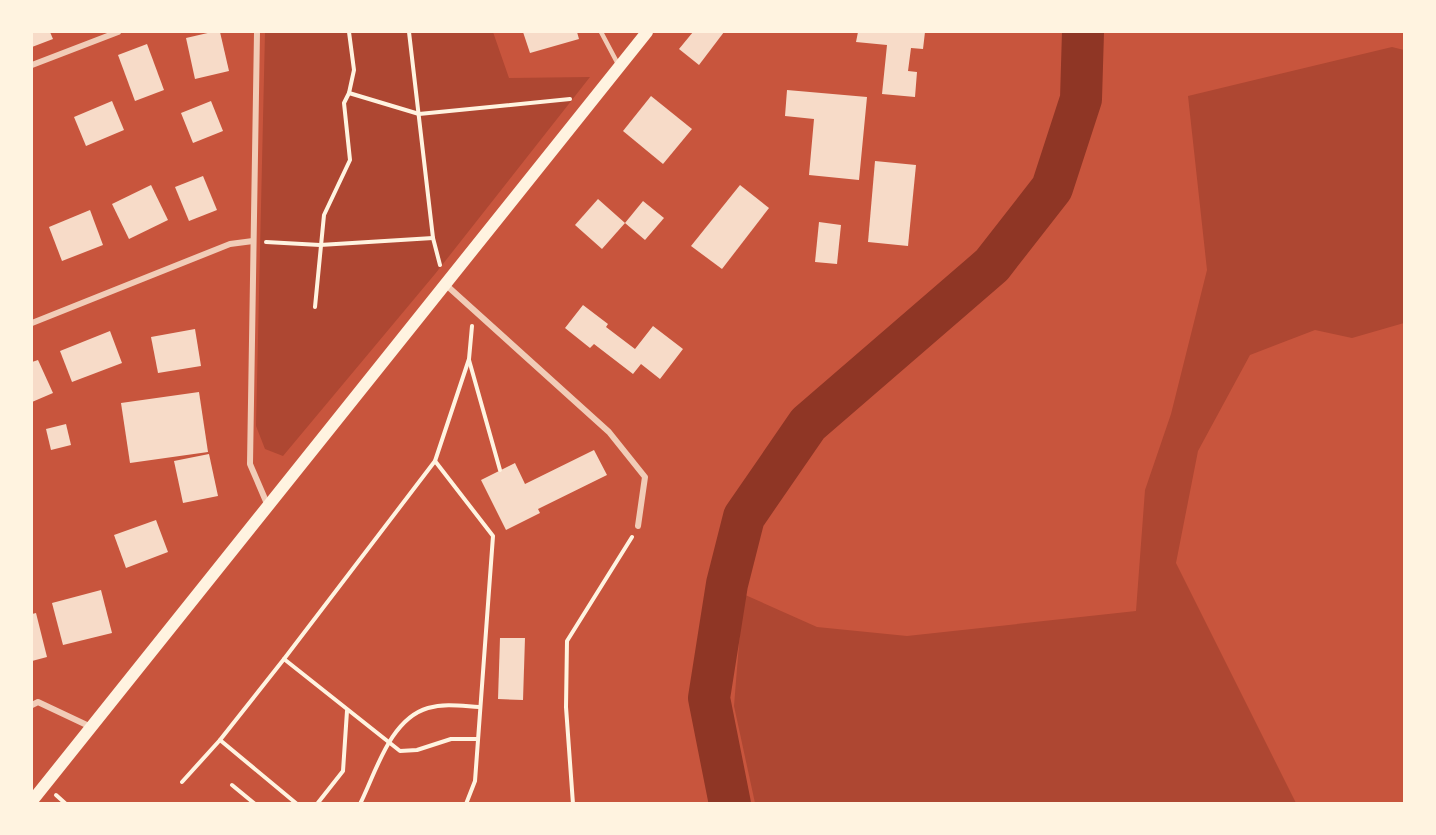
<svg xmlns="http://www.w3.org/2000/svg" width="1436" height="835" font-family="'PT Sans Narrow',sans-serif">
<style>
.green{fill:#ae4732}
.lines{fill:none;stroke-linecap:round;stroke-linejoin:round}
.river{stroke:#8f3625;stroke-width:42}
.building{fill:#f7dbc8}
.path{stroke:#fff3e0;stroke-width:4}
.service{stroke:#f1ccb7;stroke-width:4.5}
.minor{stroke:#f1ccb7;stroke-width:6}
.secondary{stroke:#fff3e0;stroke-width:12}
</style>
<rect width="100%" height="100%" fill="#c8553d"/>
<!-- green -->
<g class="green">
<path d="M265 32H493L509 78 590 77 435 274 283 456 265 449 256 426Z"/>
<path d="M1392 47 1404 50V323L1352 338 1315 330 1250 355 1198 451 1176 563 1296 803H755L734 706 743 594 817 627 907 636 1136 611 1145 490 1171 414 1207 270 1188 96Z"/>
</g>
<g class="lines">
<!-- river -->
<path class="river" d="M730 804 709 698 727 584 744 517 808 424 992 265 1052 188 1081 99 1083 32"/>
</g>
<!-- building -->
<g class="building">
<path d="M32 32H50L53 39 32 47Z"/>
<path d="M212 32H220L229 71 195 79 186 38Z"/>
<path d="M523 32H577L579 39 530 53Z"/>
<path d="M693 32H724L699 65 679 49Z"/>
<path d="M858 32H925L923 49 911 48 908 71 917 72 915 97 882 94 887 45 856 42Z"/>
<path d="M147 44 164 90 135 101 118 55Z"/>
<path d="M787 90 867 97 859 180 809 175 814 119 785 116Z"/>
<path d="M651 96 692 129 663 164 623 131Z"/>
<path d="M112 101 124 130 86 146 74 117Z"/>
<path d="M211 101 223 131 193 143 181 113Z"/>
<path d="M875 161 916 165 908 246 868 242Z"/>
<path d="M203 176 217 210 189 221 175 187Z"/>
<path d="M151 185 168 220 129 239 112 204Z"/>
<path d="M740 185 769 208 722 269 691 246Z"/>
<path d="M598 199 625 223 602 249 575 225Z"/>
<path d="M643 201 664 218 645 240 625 223Z"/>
<path d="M90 210 103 245 62 261 49 227Z"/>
<path d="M819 222 841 225 837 264 815 262Z"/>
<path d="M583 305 608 324 606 327 635 349 653 326 683 349 660 379 641 364 633 374 594 344 590 348 565 328Z"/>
<path d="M195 329 201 366 158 373 151 337Z"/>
<path d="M110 331 122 363 72 382 60 351Z"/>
<path d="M38 360 53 393 32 402V362Z"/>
<path d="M199 392 208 452 130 463 121 403Z"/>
<path d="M66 424 71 445 51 450 46 429Z"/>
<path d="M594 450 607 475 538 509 540 513 506 530 481 480 515 463 525 484Z"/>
<path d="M209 454 218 496 183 503 174 461Z"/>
<path d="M156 520 168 552 126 568 114 535Z"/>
<path d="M101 590 112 633 63 645 52 603Z"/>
<path d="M36 613 47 657 32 661V614Z"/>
<path d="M500 638H525L523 700 498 699Z"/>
</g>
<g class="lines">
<!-- path -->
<g class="path">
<path d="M409 32 433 238 440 265"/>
<path d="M349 93 419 114 570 99"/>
<path d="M266 242 320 245 433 238"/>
<path d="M315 307 324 215 350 160 344 103 349 93 354 70 349 32"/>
<path d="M469 360 500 470"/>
<path d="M435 461 493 536 475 781 466 804"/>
<path d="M284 659 400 751 417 750 451 739H477"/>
<path d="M220 740 297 804"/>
<path d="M182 782 220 740 284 659 435 461 469 359 472 326"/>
<path d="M232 785 255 804"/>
<path d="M56 795 66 804"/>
<path d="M317 804 343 771 347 711"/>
<path d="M360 804C376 772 390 719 428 708 445 703 462 706 479 707"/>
<path d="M573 804 566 707 567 641 632 537"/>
</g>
<!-- service -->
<path class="service" d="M601 32 619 66"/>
<!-- minor -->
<g class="minor">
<path d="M257 32 250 464 268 506"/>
<path d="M32 65 118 32"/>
<path d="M445 284 609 432 645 477 638 526"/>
<path d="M32 323 230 244 253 241"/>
<path d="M32 705 38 702 91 727"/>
</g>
<!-- secondary -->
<path class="secondary" d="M32 801 647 32"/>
</g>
<!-- border -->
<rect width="1436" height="835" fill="none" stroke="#fff3e0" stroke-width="66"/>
</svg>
